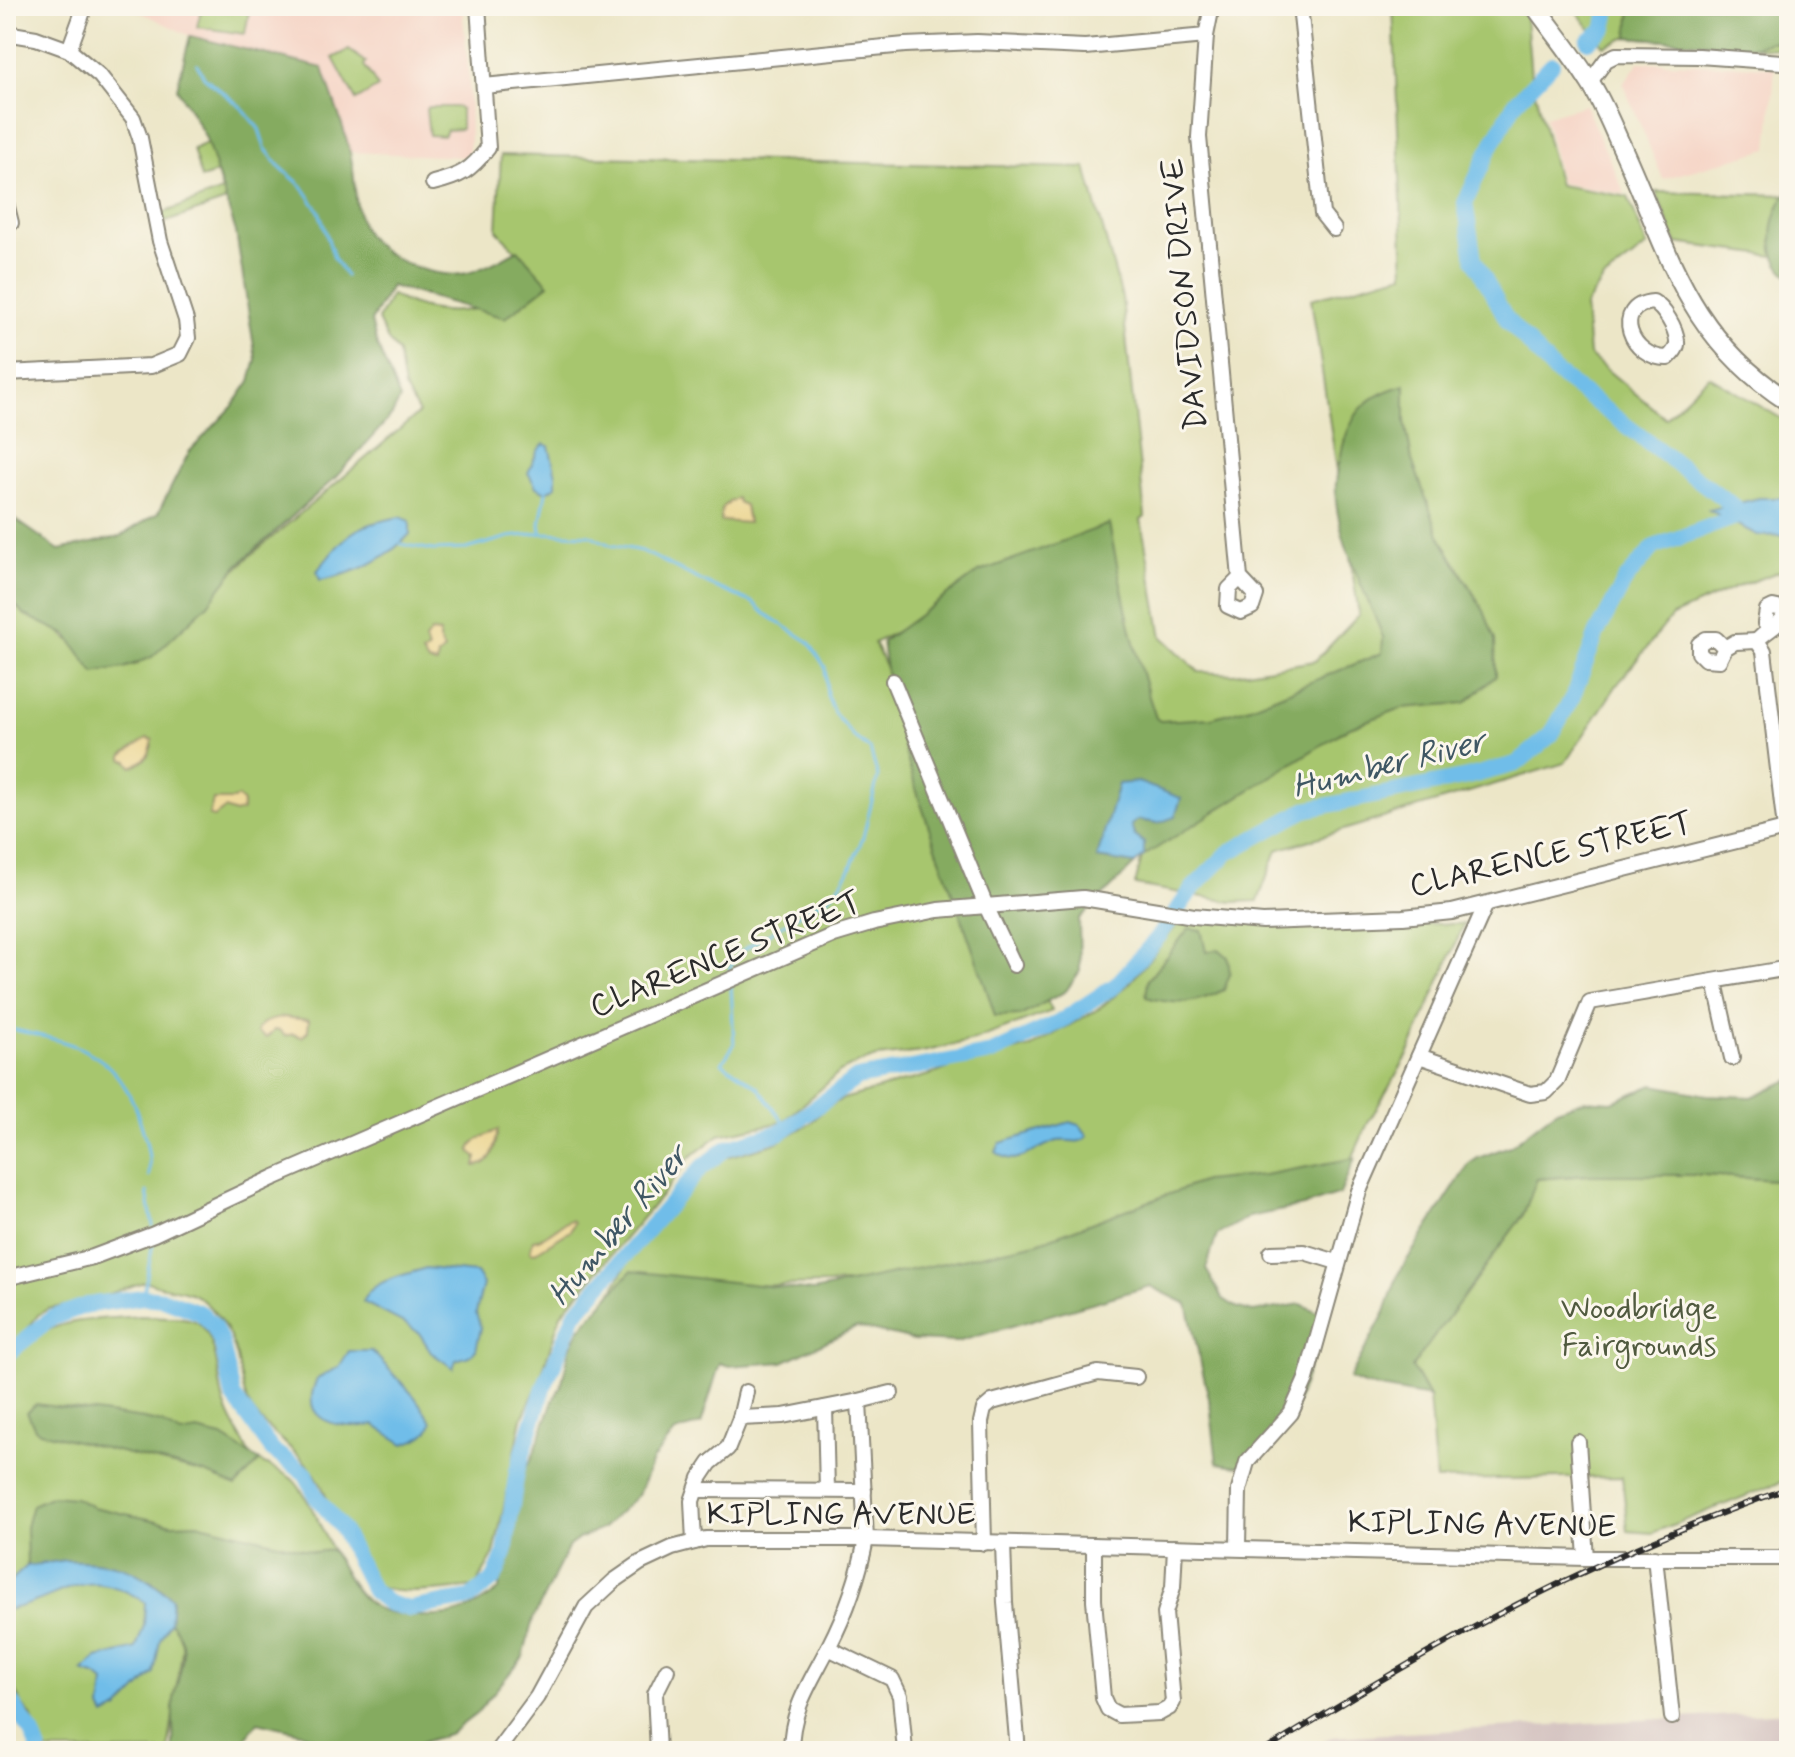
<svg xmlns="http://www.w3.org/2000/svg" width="1795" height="1757" font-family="Mynerve,sans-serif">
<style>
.built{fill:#f5d2c3}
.industrial{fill:#d1bfbd}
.green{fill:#a7c66e;stroke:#69784c;stroke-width:2}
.forest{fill:#85ab61;stroke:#586b46;stroke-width:2}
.sand{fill:#eeda9e;stroke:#8c8264;stroke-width:2}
.water{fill:#6fbde9;stroke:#4d748a;stroke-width:2}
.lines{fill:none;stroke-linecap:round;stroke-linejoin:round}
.stream{stroke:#6fbde9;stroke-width:3}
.river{stroke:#6fbde9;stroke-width:16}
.minor-casing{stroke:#8c8879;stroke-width:18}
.major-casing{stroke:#8c8879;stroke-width:22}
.minor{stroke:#fff;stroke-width:14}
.major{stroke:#fff;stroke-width:18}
.rail-casing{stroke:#2b2b2b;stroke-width:6}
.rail{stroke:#fbf7ec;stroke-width:3;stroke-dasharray:9;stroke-linecap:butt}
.labels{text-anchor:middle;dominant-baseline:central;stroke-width:6;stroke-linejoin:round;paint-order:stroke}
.street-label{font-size:32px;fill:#2b2b2b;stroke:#fbf7ec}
.park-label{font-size:32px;fill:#505a3f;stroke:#fbf7ec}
.water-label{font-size:34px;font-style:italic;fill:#3f5764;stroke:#fbf7ec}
</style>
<rect width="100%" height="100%" fill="#fbf7ec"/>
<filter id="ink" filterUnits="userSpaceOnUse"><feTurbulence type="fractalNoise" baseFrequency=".0125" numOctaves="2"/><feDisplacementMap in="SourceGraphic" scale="16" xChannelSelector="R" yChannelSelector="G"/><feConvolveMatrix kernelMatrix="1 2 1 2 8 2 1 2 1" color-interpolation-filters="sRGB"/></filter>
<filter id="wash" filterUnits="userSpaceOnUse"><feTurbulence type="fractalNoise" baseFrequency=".006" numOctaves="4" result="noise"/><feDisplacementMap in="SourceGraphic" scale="32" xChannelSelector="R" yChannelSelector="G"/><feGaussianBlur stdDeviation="1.8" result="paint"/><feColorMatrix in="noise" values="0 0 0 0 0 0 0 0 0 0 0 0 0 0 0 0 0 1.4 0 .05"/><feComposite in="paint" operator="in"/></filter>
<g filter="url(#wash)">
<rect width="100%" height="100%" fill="#ece6c7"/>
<!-- built -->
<g class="built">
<path d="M128 6H462L469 79 470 142 468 153 465 157 349 152 323 68 190 36Z"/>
<path d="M1639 62 1775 67 1768 149 1663 179 1623 84Z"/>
<path d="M1585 105 1625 194 1561 183 1545 117Z"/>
</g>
<!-- industrial -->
<path class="industrial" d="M1789 1712V1751H1309L1331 1737Z"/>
<!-- green -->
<g class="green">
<path d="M202 6H250L245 34 197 27Z"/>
<path d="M1393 6H1525L1531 76 1559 185 1628 197 1647 246 1603 280 1585 306 1589 355 1665 418 1709 376 1789 423V568L1734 588 1672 616 1617 685 1565 763 1277 850 1258 901 1232 902 1135 885 1158 794 950 604 874 643 1052 1011 974 1040 922 1052 877 1057 858 1063 840 1072 783 1122 719 1135 689 1158 661 1196 561 1314 538 1385 522 1418 494 1554 475 1587C449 1589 393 1598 372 1584 357 1574 330 1505 322 1487 308 1455 272 1438 252 1410 242 1394 241 1375 237 1357 231 1334 220 1315 202 1300 186 1286 164 1291 146 1281L86 1302 48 1309 38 1315 18 1342 6 1347V593L49 618 65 637 112 670 138 664 250 556 419 413 404 388 398 353 387 339 378 320 391 295C450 327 489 306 546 285L497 230 501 155 1086 168 1122 298 1145 517 1141 520 1162 637 1199 672 1234 674 1315 661 1359 615 1311 299 1404 274Z"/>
<path d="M1572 6H1789V50L1628 37 1604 46Z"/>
<path d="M349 50 366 62 364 65 378 87 356 100 333 58Z"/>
<path d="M429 107H457L461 110V129L447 130 444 136 429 135 426 109Z"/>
<path d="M230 140 249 200 226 201 163 223 160 214 222 191 217 173 201 178 193 149 207 143Z"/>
<path d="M1656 192 1789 195 1783 257 1676 243Z"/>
<path d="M1180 921 1464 924 1408 1055 1368 1123 1351 1161 930 1278 828 1284 703 1287 569 1358 579 1330 610 1295 628 1262 648 1237 713 1161 773 1144 811 1123 825 1108 843 1099 936 1073 962 1063 1031 1047 1100 1008 1129 984Z"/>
<path d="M1587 1175H1704L1789 1181V1479L1652 1533 1628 1531 1622 1477 1436 1480 1429 1397 1412 1367 1523 1215 1537 1179Z"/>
<path d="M140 1316C154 1317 191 1315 200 1324 217 1339 218 1378 223 1399 227 1416 239 1433 247 1449 255 1466 284 1468 296 1483 324 1519 335 1578 374 1607H188L168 1751H44L31 1715 21 1704 6 1661V1359C22 1351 33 1340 47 1331 69 1318 114 1319 140 1316Z"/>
</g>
<!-- forest -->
<g class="forest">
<path d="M1631 6H1789V41L1769 42 1752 47 1628 37Z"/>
<path d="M190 36 323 68C332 99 347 131 352 163 356 185 354 209 364 230 378 258 438 281 467 273 485 269 502 258 518 250L549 284 505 318 391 286 371 321 377 345 400 399 392 415 336 477 238 565 208 604 152 657 124 668 94 673 67 635 25 615 6 596V513L59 550 119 537 158 513 189 452 232 407 250 381 256 360 236 232 205 136 177 88Z"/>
<path d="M1789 191V276C1764 257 1769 213 1789 191Z"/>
<path d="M1405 385V421L1412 460 1440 537 1484 611 1495 640 1496 676 1465 703 1402 708 1350 727 1144 856V843L1134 835 1131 825 1138 820 1157 823 1138 783 1097 858 1135 864 1079 919 1080 971 1066 991 1022 1015 995 1016C957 892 898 772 882 642L979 572 1109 524C1122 590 1134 655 1156 718L1160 721 1211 718 1250 707 1382 653 1383 637C1366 593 1341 548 1336 501 1334 483 1339 463 1343 446 1352 410 1370 394 1405 385Z"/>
<path d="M1189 928 1201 930 1206 951 1220 950 1228 957 1230 974 1224 990C1195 1004 1177 1006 1146 997L1148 980Z"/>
<path d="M1789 1080V1181L1704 1175H1587L1537 1179 1523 1215 1412 1367 1429 1397 1364 1385 1349 1379 1385 1312 1398 1274 1469 1164 1478 1158 1510 1146 1557 1110 1585 1100 1612 1102 1653 1085 1707 1095 1752 1097Z"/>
<path d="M1355 1158 1340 1194 1303 1206 1249 1217 1217 1235 1206 1269 1222 1298 1236 1307 1253 1312 1301 1304 1326 1316 1296 1406 1245 1467 1217 1463 1210 1403 1187 1304 1150 1286 957 1342 914 1340 857 1327 783 1362 729 1366 720 1363 701 1424 675 1432 653 1459 638 1495 602 1529 580 1538 569 1546 533 1619 523 1657 476 1714 451 1733 396 1751H347L300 1732 258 1722 236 1751H172C175 1735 172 1722 173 1707 175 1675 196 1650 170 1622L172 1598 150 1580 27 1566 26 1527 32 1505 52 1496 75 1498 93 1507 172 1524 197 1523 315 1552 331 1550C342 1566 352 1589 366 1601 377 1611 393 1614 407 1615 449 1619 465 1615 499 1590L524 1470 532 1458 553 1401 561 1386 570 1348 579 1330 631 1271 813 1291 1037 1243 1204 1181 1264 1175Z"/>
<path d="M36 1404 144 1419 162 1423 181 1434 197 1431 222 1437 260 1461 236 1486 205 1473 40 1432 35 1429 27 1412Z"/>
</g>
<!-- sand -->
<g class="sand">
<path d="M736 498 739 503 745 505 748 523 721 521C720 506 724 505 736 498Z"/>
<path d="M431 632 440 633 439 640 444 650 438 656 437 664 428 662 422 654 428 650 425 640Z"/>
<path d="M147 738 153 740C150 756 145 761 132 767L128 761 123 759V755Z"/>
<path d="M238 797 243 803 242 811 235 813 225 809 214 817 209 816 213 800H231Z"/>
<path d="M283 1017 309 1020 308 1031 302 1037 293 1034 285 1036 279 1030H274L266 1038 257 1032C261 1019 273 1021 283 1017Z"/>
<path d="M498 1130C495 1144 494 1166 475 1166L477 1157 470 1151C472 1139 488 1135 498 1130Z"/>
<path d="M571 1220 574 1222 570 1231 534 1253 530 1252 533 1240C547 1239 558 1224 571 1220Z"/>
</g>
<!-- water -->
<g class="water">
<path d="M544 444 549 446 556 475V486L546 492 536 487 528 473 538 450Z"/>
<path d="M1759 498H1789V535L1759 536 1709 510Z"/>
<path d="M400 517 410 521V534C386 560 355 574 320 580L317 571C348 533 351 526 400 517Z"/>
<path d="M1138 782 1181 798 1175 817 1158 823 1138 820 1131 825 1134 835 1144 843V856L1135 864 1097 858 1118 784Z"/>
<path d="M1070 1122 1080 1125 1088 1136C1079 1146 1070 1139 1058 1141 1043 1144 1029 1157 1014 1159 1007 1159 1001 1156 996 1152L1000 1143Z"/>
<path d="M426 1268 476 1273 483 1284 476 1313 481 1328 476 1350 469 1356 456 1360 453 1368 432 1353 419 1333 406 1324 363 1302C369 1280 407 1275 426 1268Z"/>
<path d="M349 1351H372L414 1396 432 1422C428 1436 417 1440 404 1444L374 1425C342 1429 296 1424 317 1379L339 1367Z"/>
<path d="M65 1560C119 1563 129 1564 172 1598L170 1622 160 1640 154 1673 119 1709 105 1716 101 1708 104 1682 97 1676 82 1671 97 1658 136 1648 144 1625 145 1602C81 1561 66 1599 6 1610V1585L27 1566Z"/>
</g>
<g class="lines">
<!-- stream -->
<g class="stream">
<path d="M197 64 204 77 241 107 259 129 265 148 279 166 302 186 319 211 334 258 346 276"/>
<path d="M541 531 540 524 546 492"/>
<path d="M401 544 433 550 466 549 509 537 542 533 590 535 610 545 642 551 708 584 754 603 764 613 809 642 825 667 827 695 834 713 854 737 870 749 878 777 863 837 850 869 838 888 827 899 812 906 740 952 730 967 731 973"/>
<path d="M731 985 734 1045 722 1063 758 1087 788 1128"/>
<path d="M6 1028C72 1043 118 1048 140 1121 146 1140 151 1156 149 1176"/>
<path d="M147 1192 153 1226"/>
<path d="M143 1297 153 1243"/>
</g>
<!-- river -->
<g class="river">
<path d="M1588 41 1605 28 1608 6"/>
<path d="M1552 64 1515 103 1488 152 1465 203 1474 259 1507 320 1555 372 1744 514"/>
<path d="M6 1355 52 1318 87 1305 143 1297 164 1299 201 1313 213 1325 222 1344 233 1396 272 1450 306 1474 316 1497 341 1527 373 1591 388 1603 409 1609 470 1598 494 1579 505 1553 517 1471 544 1387 575 1314 700 1169 727 1148 781 1132 857 1078 992 1053 1058 1023 1116 985 1160 935 1192 889 1228 853 1305 810 1467 777 1516 764 1551 735 1573 696 1597 633 1626 579 1654 547 1744 514"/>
<path d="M6 1694 32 1733 39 1751"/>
</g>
</g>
</g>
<g filter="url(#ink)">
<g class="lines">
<!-- minor casing -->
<g class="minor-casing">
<g id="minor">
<path d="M1212 6 1206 36 1199 137 1240 578 1256 595 1252 607 1241 612 1228 606 1229 589 1240 578"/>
<path d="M1300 6 1322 214 1334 229"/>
<path d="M6 33 36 38 69 50 100 76 133 118 140 138 160 241 186 320 188 338 180 354 151 366 6 373"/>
<path d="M69 50 85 6"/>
<path d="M1590 82 1606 60 1616 55 1699 56 1782 62"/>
<path d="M484 86 905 45 977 42 1085 47 1206 36"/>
<path d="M433 183C461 176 470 171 488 148L478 6"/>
<path d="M6 203 11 223"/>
<path d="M1653 302C1664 308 1676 328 1677 341 1678 348 1673 353 1668 358 1630 359 1611 305 1653 302Z"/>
<path d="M1757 641 1764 651 1785 829"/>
<path d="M1757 641C1766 630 1778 627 1784 616L1782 609 1773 607 1767 610 1765 623 1772 627"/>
<path d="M1725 648 1719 660 1705 659 1699 653V644L1706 639H1716L1725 648 1735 642 1757 641"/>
<path d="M893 681 986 906 1014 965"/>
<path d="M1715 982 1732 1058"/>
<path d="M1419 1056 1530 1094 1546 1092 1557 1081 1590 1002 1789 968"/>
<path d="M1271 1253 1304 1252 1337 1262"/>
<path d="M6 1278 93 1257 154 1234 273 1178 834 935 874 923 938 910 1083 898 1194 916 1263 922 1403 917 1452 912 1789 828"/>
<path d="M859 1401 891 1393"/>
<path d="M825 1408 827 1490"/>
<path d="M740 1418 746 1392"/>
<path d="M1578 1442 1586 1558"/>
<path d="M697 1490 864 1491"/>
<path d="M694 1542 692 1501 700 1478 710 1463 728 1448 740 1418 783 1416 859 1401 866 1539C859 1576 846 1613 829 1646 811 1682 791 1708 791 1751"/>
<path d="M984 1543 981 1422 984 1409 992 1402 1098 1373 1136 1377"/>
<path d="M1003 1543 1005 1603 1018 1751"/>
<path d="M1094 1545V1600L1103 1698 1108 1709 1119 1715 1160 1713 1169 1708 1173 1702 1165 1613 1173 1587 1175 1547"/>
<path d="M1238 1547 1239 1490 1247 1462 1291 1413 1306 1379 1359 1191 1486 904"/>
<path d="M1655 1557 1672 1717"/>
<path d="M828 1648 892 1679 900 1696 905 1751"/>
<path d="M497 1751 537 1697 586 1607 614 1581 640 1563 672 1548 706 1539H866L1586 1558H1789"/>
<path d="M658 1751 655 1694 667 1670"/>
</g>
</g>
<!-- major casing -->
<g class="major-casing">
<path id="major" d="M1535 6C1553 31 1573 55 1589 81 1601 99 1610 121 1619 141 1669 247 1682 333 1789 402"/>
</g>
<!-- minor -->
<use href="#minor" class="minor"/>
<!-- major -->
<use href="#major" class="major"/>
<!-- rail casing -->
<g class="rail-casing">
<path id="rail" d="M1264 1751C1347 1700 1429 1650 1516 1605 1604 1560 1696 1521 1789 1488"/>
</g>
<!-- rail -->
<use href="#rail" class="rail"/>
</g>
</g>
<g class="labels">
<!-- street labels -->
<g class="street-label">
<text transform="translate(1185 294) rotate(-95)">DAVIDSON DRIVE</text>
<text transform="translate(1551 855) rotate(-13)">CLARENCE STREET</text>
<text transform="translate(726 955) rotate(-22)">CLARENCE STREET</text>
<text x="841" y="1515">KIPLING AVENUE</text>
<text transform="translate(1482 1525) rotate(1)">KIPLING AVENUE</text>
</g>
<!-- park labels -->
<g class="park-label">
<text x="1639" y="1309">Woodbridge<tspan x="1639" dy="37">Fairgrounds</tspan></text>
</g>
<!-- water labels -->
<g class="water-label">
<text transform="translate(1389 765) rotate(-14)">Humber River</text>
<text transform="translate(619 1226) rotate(-50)">Humber River</text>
</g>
</g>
<!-- margin -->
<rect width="1795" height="1757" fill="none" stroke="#fbf7ec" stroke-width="32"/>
</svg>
